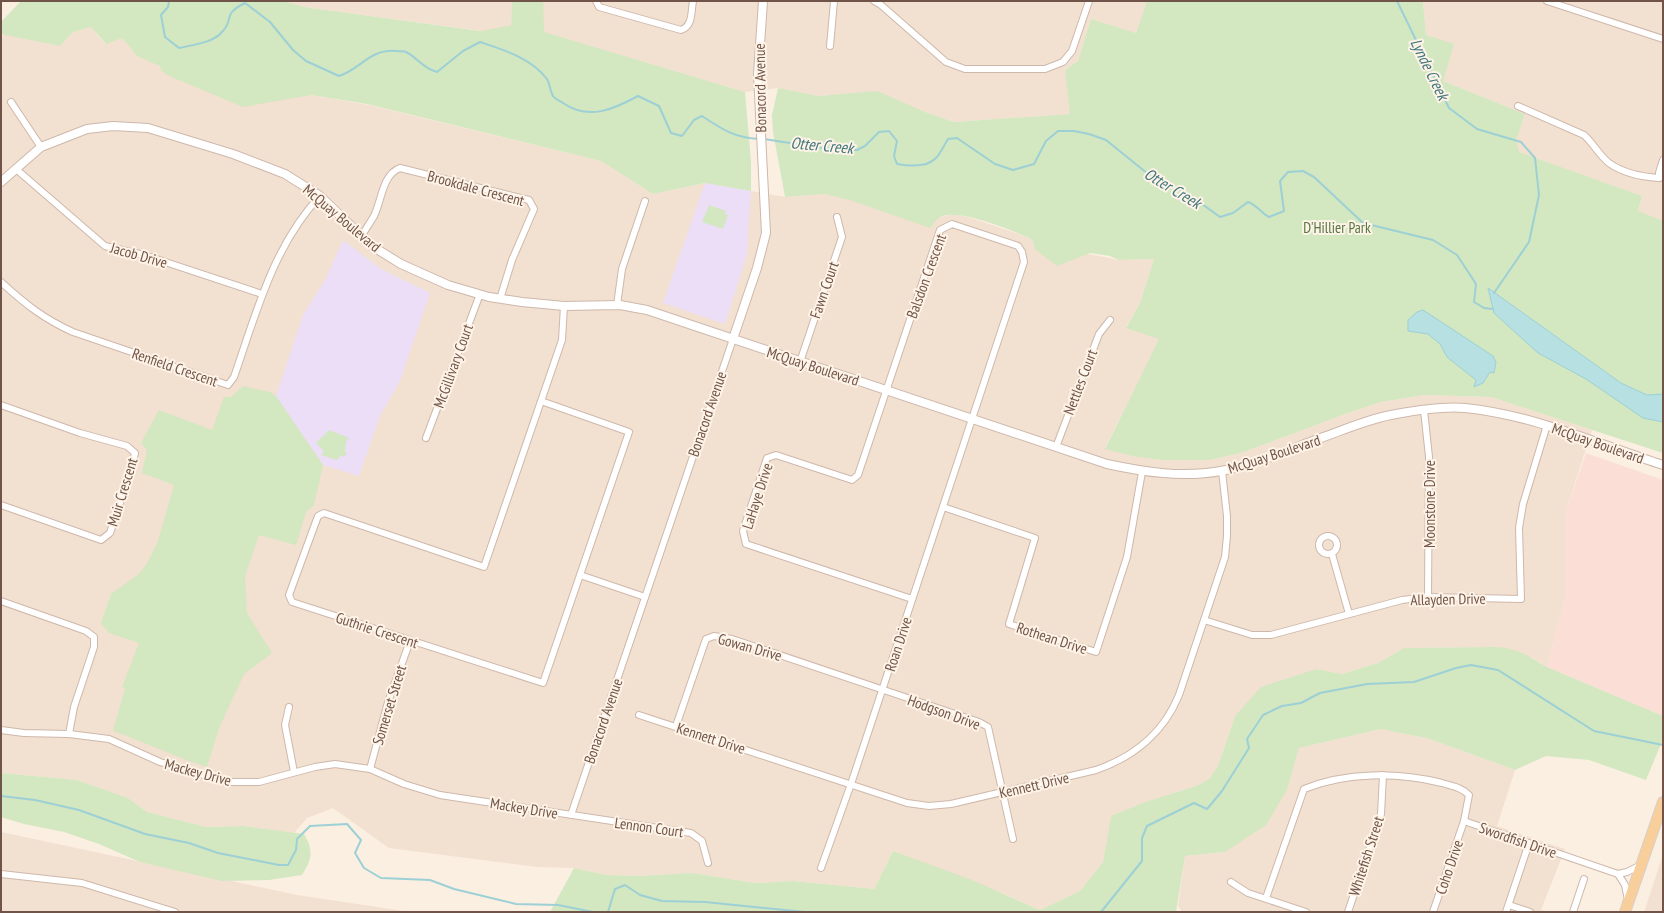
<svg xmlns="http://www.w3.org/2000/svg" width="1664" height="913" font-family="'PT Sans Narrow',sans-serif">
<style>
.residential{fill:#f2e0d0}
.commercial{fill:#fbded5}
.education{fill:#ecdef7}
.green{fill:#d3e7c1}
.water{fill:#b7e0e3;stroke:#9dd0d5}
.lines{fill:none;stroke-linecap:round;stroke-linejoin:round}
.stream{stroke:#9dd0d5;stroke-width:2}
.minor-casing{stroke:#ceb8ab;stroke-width:8}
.tertiary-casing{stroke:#ceb8ab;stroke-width:10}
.primary-casing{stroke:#d7cfcc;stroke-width:12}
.minor{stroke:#fff;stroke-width:6}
.tertiary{stroke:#fff;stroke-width:8}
.primary{stroke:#f8ce9b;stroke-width:10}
.labels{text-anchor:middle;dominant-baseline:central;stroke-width:4;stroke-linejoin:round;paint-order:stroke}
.street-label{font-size:15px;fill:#715449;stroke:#fef3e7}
.park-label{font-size:15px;fill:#557742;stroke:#fef3e7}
.water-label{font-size:16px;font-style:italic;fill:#41777d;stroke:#fef3e7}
</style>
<rect width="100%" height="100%" fill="#fbefe1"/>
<!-- residential -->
<g class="residential">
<path d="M284 1H512L511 35 304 7Z"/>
<path d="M543 1H1147L1136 33 1091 19 1078 61 1065 70 1071 114 954 122 925 112 846 94 819 96 778 88 745 92 543 32Z"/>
<path d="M1423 1H1663V221L1638 212 1642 196 1513 150 1525 114 1443 81 1426 35Z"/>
<path d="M91 27 105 44 122 38 137 56 306 90 311 95 369 105 601 161 653 194 705 183 785 197 824 194 940 217 954 214 968 217 1028 237 1036 244 1119 260 1154 259 1140 303 1126 327 1160 338 1105 448 1132 456 1161 460H1209L1241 453 1348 413 1381 402 1424 395 1491 397 1592 430 1565 514V599L1547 667 1533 658 1493 647 1404 648 1378 663 1342 674 1317 669 1235 716 1218 766 1209 779 1196 786 1145 802 1111 816 1103 862 1080 891 1040 910 1007 895 893 851 874 889 793 881 755 883 692 873 638 876 607 875 574 868 537 867 389 848 333 808 307 818 294 833 243 826 206 827 147 812 128 798 77 780 1 773V38L4 34 60 46 73 32Z"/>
<path d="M1381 729 1430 739 1515 770 1497 826 1565 849 1541 910 1547 912H1182L1178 906 1185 856 1225 852 1287 790 1299 748Z"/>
<path d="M1 832 297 895 410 912H1Z"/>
<path d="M1663 855V912H1644Z"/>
</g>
<!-- commercial -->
<path class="commercial" d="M1586 453 1663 480V716L1547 667 1565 599V514Z"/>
<!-- education -->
<g class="education">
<path d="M705 183 751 191 747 254 725 324 663 303Z"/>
<path d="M343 240 381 269 430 293 400 381 380 416 359 476 323 465 276 396 303 315 325 280Z"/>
</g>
<!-- green -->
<g class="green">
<path d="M21 1H284L304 7 480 31C492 30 500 26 511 26L512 1H543L544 32 745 92 751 162V191L705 183 653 194 601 161 367 104 311 95 243 107 167 75 161 70 160 66 137 56 122 38 106 44 91 27 73 32 60 46 1 34V22Z"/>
<path d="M1147 1H1423L1426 35 1454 44 1443 81 1525 114 1516 141 1519 152 1642 196 1638 211 1663 221V453L1491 397 1457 396 1424 395 1381 402 1348 413 1241 453 1209 460H1161L1132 456 1105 449 1159 339 1126 328 1140 303 1154 259 1119 260 1110 256 1090 253 1057 266 1035 249 1033 241 1028 237C1009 230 959 208 940 217 937 218 933 225 930 228L850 200 824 194 785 197 773 132 772 115 778 88 819 96 877 91 925 112 954 122 1070 114 1065 70 1078 61 1091 19 1136 33Z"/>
<path d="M709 205 726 211 725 214 728 215 723 229 702 222Z"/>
<path d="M243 386 270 392 276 396 323 465 314 505 306 512 296 545 259 535 245 576 247 613 272 653 244 674 219 728 207 767C175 757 145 742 113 731L125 688 122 687 139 643 109 633 101 623 111 594 139 574 146 565 158 541 174 485 142 473 147 450 141 443 159 410 212 430 224 397H231Z"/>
<path d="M329 430 349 438 346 441 345 451 347 453 344 457 341 455 337 460 321 455 324 451 316 443Z"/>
<path d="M1493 647C1515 647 1529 656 1547 667L1663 716V739L1646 780 1589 760 1546 756 1515 770 1430 739 1381 729 1299 748 1287 790 1266 825 1225 852 1185 856 1176 912H550L574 868 607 875 638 876 692 873 755 883 793 881 874 889 893 851 972 880 1040 910 1080 891 1103 862 1111 816 1145 802 1196 786 1209 779 1218 766 1235 716 1261 687 1317 669 1342 674 1378 663 1404 648Z"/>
<path d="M1 773 77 780 128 798 147 812 206 827 243 826 304 834C314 851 312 859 302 875L269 880 222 881 140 862 99 844 64 832 24 824 1 817Z"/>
</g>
<!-- water -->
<g class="water">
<path d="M1488 288 1621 383 1647 395 1663 394V422L1643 418 1586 379 1538 353 1494 313Z"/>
<path d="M1423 310 1493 356 1496 362 1494 373 1490 372 1483 383 1474 387 1476 380 1447 357 1440 344 1428 334 1408 331V320L1417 312Z"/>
</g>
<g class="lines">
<!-- stream -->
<g class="stream">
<path d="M169 1 168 7 161 15 165 37 179 48C192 45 213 43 222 32 235 19 221 15 245 3L270 22 293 50 306 61 339 76C361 69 369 49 396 51 399 51 403 51 406 52 418 58 422 68 437 72L463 51 480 42C504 50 531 58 547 79 550 84 550 91 553 96 555 99 560 101 563 103 589 121 614 109 638 96L659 106 671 133 682 136 694 120 702 116C723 130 735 138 760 139"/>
<path d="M1397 1 1449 108 1477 129 1521 142 1535 158 1539 195 1529 242 1494 293"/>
<path d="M764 139 822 148 857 150 865 146 879 132 889 131 897 141 894 156 897 164C909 166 927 168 936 158 941 153 944 145 948 139L957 138 995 164 1013 170 1034 164 1046 141 1058 131H1074L1089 134 1106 140 1158 182 1184 191 1220 217 1233 213 1248 202C1257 205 1261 213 1269 217L1284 211 1280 181 1288 172 1303 171 1314 177 1363 223 1433 240 1457 255 1476 284 1474 302 1484 308 1493 309"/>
<path d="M1 796 35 800 79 810 145 834 189 843 218 853 279 865H288L296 850 297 839 310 826 347 824 361 840 355 853 364 868 381 878 430 880 454 889 516 904 558 905 593 912"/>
<path d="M608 912 615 889 625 885 640 895 662 901 705 902 805 912"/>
<path d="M1101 912 1142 861V838L1147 826 1194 803 1207 809 1222 791 1249 748 1247 739 1263 715 1282 706 1301 703 1320 693 1367 684 1414 682 1456 668 1471 665 1498 670 1594 731 1663 745"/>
</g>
<!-- minor casing -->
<g class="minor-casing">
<g id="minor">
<path d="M596 1 599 7 681 30C693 26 691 12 693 1"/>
<path d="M874 1 881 5 946 62 965 69H1045L1063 62 1072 51 1089 1"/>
<path d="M1547 1 1663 39"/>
<path d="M830 46 834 1"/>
<path d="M11 102 41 147"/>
<path d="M1518 106 1584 135C1593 143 1599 155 1609 163 1623 173 1643 177 1659 178"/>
<path d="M16 169 105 246 144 255 262 294"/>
<path d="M1659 178V173L1663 160"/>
<path d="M361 237C365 230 370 223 374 216 382 200 382 175 400 168L529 200 534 209 512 260 500 299"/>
<path d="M1 282C25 304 44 319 73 332L228 385 234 377C256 314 273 246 320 196"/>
<path d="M617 305 622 269 645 201"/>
<path d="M800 362 842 237 837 217"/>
<path d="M541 401 629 432 543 683 292 602 289 595 318 516 324 513 484 567 562 340 564 306"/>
<path d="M1 405 80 433 127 446 135 453 132 466 110 533 101 540 1 505"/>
<path d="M1424 410 1429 457 1428 597"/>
<path d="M426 438 480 294"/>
<path d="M1056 447 1099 334 1110 320"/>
<path d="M943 507 1035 538 1009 624 1096 652 1127 557 1142 472"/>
<circle cx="1328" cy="545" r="9"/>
<path d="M1332 554 1349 614"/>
<path d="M580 575 645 597"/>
<path d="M1 601 86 631 94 637V647L74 707 69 734"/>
<path d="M1204 620 1252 635H1271L1402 600 1428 597 1521 599 1519 528 1523 504 1547 425"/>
<path d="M289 707 285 725 294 772"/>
<path d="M639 715 907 803 929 806 951 804 1096 770C1134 757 1164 732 1179 695L1225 557 1227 536V516L1222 471"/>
<path d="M676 726 706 639 714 636 732 639 979 722 988 727 1013 839"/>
<path d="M1 730 24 733 69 734 109 739 160 762 227 782H259L315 767 335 764 370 769 404 784 440 795 691 833 702 841 708 863"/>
<path d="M370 769 388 702 410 641"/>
<path d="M571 815 733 339"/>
<path d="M1464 821 1618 874 1627 872 1641 865"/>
<path d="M821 868 851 784 1024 262 1022 252 1018 246 952 224 940 230 858 475 852 480 776 455 767 458 743 531 746 544 912 599"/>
<path d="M1 874 82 883 175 912"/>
<path d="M1618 874 1625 885 1628 900"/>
<path d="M1231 882 1248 893 1306 912"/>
<path d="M1266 898 1304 789C1346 772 1397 772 1442 783 1452 786 1461 787 1469 795L1464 821 1433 912"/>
<path d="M1509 905 1530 912"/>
<path d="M1348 912 1381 814 1383 775"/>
<path d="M1506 912 1529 843"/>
<path d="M1573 912 1584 879"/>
</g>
</g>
<!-- tertiary casing -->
<g class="tertiary-casing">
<g id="tertiary">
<path d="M1 182 41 147 87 129 113 126 148 128 233 154 285 174 320 196 372 246 401 264 448 285 489 297 522 302 564 306 620 305 647 310 1107 464C1144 472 1183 478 1221 471 1254 465 1286 451 1318 439 1344 430 1370 418 1396 414 1418 410 1444 406 1465 408 1534 415 1598 444 1663 465"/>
<path d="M733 339 757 268 766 233 758 74 763 1"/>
</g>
</g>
<!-- primary casing -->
<g class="primary-casing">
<path id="primary" d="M1625 912 1663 802"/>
</g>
<!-- minor -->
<use href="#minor" class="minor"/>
<!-- tertiary -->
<use href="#tertiary" class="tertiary"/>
<!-- primary -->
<use href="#primary" class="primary"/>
</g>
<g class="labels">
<!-- street labels -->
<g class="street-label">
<text transform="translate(760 88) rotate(-91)">Bonacord Avenue</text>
<text transform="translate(476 188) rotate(15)">Brookdale Crescent</text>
<text transform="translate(342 218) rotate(40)">McQuay Boulevard</text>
<text transform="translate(139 255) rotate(16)">Jacob Drive</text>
<text transform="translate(926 276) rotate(-70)">Balsdon Crescent</text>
<text transform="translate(824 290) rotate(-71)">Fawn Court</text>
<text transform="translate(453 366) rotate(-70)">McGillivary Court</text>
<text transform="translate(813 366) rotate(18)">McQuay Boulevard</text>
<text transform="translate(175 367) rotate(19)">Renfield Crescent</text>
<text transform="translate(1080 382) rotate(-69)">Nettles Court</text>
<text transform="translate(707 414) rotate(-71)">Bonacord Avenue</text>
<text transform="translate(1598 443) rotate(19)">McQuay Boulevard</text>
<text transform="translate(1274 454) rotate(-18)">McQuay Boulevard</text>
<text transform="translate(122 492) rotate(-73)">Muir Crescent</text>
<text transform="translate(757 496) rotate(-72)">LaHaye Drive</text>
<text transform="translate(1429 504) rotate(-90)">Moonstone Drive</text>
<text transform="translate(1448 599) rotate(-1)">Allayden Drive</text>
<text transform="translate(377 630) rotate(18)">Guthrie Crescent</text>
<text transform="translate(1052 638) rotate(18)">Rothean Drive</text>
<text transform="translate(898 644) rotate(-72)">Roan Drive</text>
<text transform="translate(750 647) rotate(16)">Gowan Drive</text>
<text transform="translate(389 705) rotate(-73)">Somerset Street</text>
<text transform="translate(944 712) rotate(20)">Hodgson Drive</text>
<text transform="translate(603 721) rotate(-71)">Bonacord Avenue</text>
<text transform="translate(711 738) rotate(18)">Kennett Drive</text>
<text transform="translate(198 772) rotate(15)">Mackey Drive</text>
<text transform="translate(1034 785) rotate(-13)">Kennett Drive</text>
<text transform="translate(524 808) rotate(9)">Mackey Drive</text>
<text transform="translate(649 827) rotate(8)">Lennon Court</text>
<text transform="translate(1518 840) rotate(19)">Swordfish Drive</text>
<text transform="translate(1366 856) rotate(-72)">Whitefish Street</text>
<text transform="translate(1449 867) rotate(-71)">Coho Drive</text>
</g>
<!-- park labels -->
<g class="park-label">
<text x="1337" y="227">D'Hillier Park</text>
</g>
<!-- water labels -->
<g class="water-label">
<text transform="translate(1430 69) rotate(64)">Lynde Creek</text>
<text transform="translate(822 145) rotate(5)">Otter Creek</text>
<text transform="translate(1173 188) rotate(31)">Otter Creek</text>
</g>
</g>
<!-- border -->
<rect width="1664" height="913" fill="none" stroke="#715449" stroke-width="4"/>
</svg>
